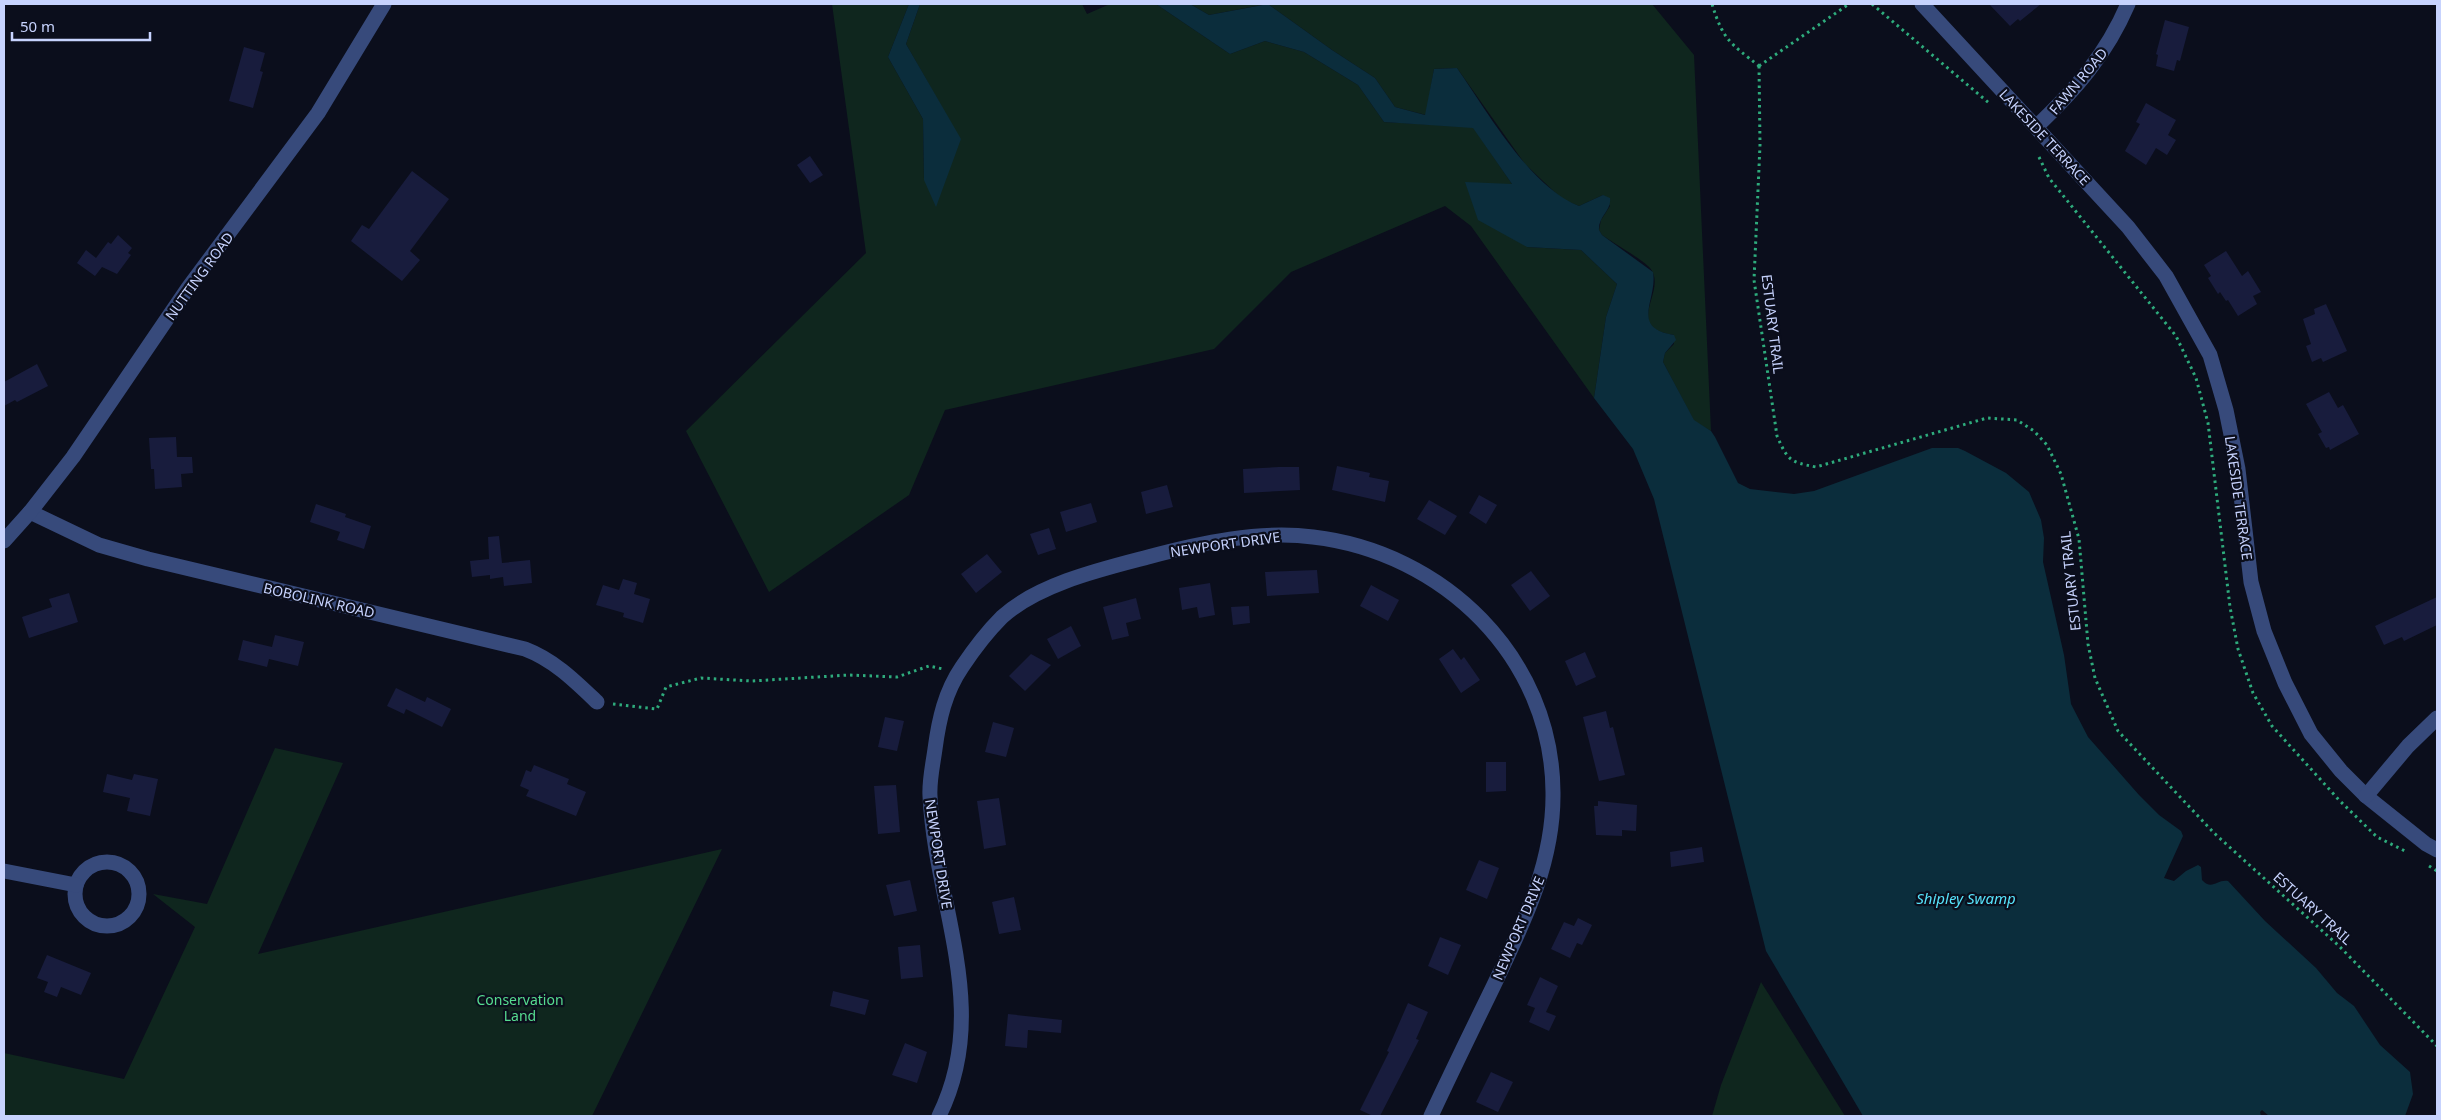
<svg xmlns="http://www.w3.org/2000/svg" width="2441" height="1120" font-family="'Noto Sans',sans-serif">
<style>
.green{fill:#0f261e}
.water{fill:#0b2d3c}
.building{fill:#181c3d}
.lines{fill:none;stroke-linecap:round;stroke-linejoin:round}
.path{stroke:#2eab7c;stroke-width:3;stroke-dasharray:2.5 4;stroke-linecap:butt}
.minor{stroke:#374a7b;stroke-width:15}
.labels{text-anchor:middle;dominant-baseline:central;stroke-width:4.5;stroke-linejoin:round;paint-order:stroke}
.street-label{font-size:14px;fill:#c7d3fe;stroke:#0b0e1c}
.park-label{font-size:14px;fill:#56dc90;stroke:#0b0e1c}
.water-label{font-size:15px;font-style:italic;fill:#57e4fc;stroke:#0b0e1c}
</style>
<rect width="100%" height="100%" fill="#0b0e1c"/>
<!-- green -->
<g class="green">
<path d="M832 4H909L888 57 923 119 924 180 960 139 906 44 920 4H1082L1087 14 1110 4H1156L1230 54 1265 41 1304 52 1358 85 1384 122 1473 127 1512 184 1527 247 1581 250 1617 284 1606 317 1594 398 1471 226 1445 206 1291 272 1214 349 945 410 909 495 769 592 686 431 866 253Z"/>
<path d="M1190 4H1267L1209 15Z"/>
<path d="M1268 4H1652L1694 55 1711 431 1694 421 1663 362 1665 353 1674 344V335C1621 327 1669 291 1650 268 1642 259 1613 243 1602 235L1599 230 1601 220 1610 206 1603 195 1579 206 1562 199 1525 164 1457 68 1434 69 1426 115 1395 107 1375 78 1332 50Z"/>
<path d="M275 748 343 763 258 954 722 849 592 1116H4V1053L124 1079 195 927 153 894 207 904Z"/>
<path d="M1761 982 1845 1116H1712L1721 1085Z"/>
</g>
<!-- water -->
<g class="water">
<path d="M909 4H920L906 44 961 139 936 207 924 180 923 119 888 57Z"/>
<path d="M1156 4H1190L1209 15 1268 4 1332 50 1375 78 1395 107 1425 115 1434 69 1457 68C1487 111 1529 186 1579 206L1603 195 1610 198C1612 210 1598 217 1599 230L1602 235 1653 272C1658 299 1629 328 1674 335L1676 340 1665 353 1663 362 1694 420 1711 431 1715 437 1738 483 1750 489 1794 494 1814 491 1932 448H1958L1965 451 2006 473 2029 492 2041 520 2044 538 2043 562 2064 655 2071 704 2088 737 2139 795 2159 815 2181 831 2183 836 2164 878 2174 881 2186 871 2198 865 2201 867 2202 880C2212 891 2217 879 2228 881L2265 921 2316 968 2337 993 2354 1006 2380 1045 2410 1072 2413 1094 2405 1116H2269L2262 1110 2260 1112 2261 1116H1863L1766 951 1654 499 1633 449 1594 398 1606 317 1617 284 1581 250 1527 247 1478 220 1465 182 1512 184 1473 128 1384 122 1358 85 1304 52 1265 41 1230 54Z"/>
</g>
<!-- building -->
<g class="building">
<path d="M1989 4H2041L2020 21 2018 19 2010 26Z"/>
<path d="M2165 20 2189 27 2180 61 2177 60 2174 71 2156 66 2158 55 2156 54Z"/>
<path d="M244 47 265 53 260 71 263 72 253 108 229 101Z"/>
<path d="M2146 103 2176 120 2168 135 2176 140 2167 155 2156 148 2146 165 2125 151 2140 124 2136 122Z"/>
<path d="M810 156 823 175 810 183 797 165Z"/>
<path d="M412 171 449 199 410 251 420 260 402 281 351 241 362 225 369 229Z"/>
<path d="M118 235 132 248 128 253 131 255 117 274 102 267 95 276 77 263 86 250 96 258 108 242 111 244Z"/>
<path d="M2226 251 2242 276 2248 271 2261 292 2253 296 2257 304 2238 316 2228 300 2226 301 2220 292 2218 294 2208 278 2211 276 2204 265Z"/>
<path d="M2326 304 2347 351 2323 362 2321 358 2312 362 2306 346 2311 344 2303 319 2315 314 2314 309Z"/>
<path d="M37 364 48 386 17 402 15 400 4 406V382Z"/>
<path d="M2329 392 2338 408 2343 405 2359 434 2330 450 2329 447 2326 448 2318 434 2322 432 2306 404Z"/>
<path d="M176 437 177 457H192L193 473 181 474 182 487 155 489 154 469H151L149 438Z"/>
<path d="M1337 466 1370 473 1369 477 1389 481 1385 502 1332 490Z"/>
<path d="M1279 467H1299L1300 490 1244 493 1243 469Z"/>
<path d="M1167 485 1173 507 1146 514 1141 492Z"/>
<path d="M1479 495 1497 505 1486 524 1469 513Z"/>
<path d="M1429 500 1457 516 1445 535 1417 519Z"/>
<path d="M1091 503 1097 522 1066 532 1060 512Z"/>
<path d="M316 504 346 514 345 517 371 526 364 549 337 540 340 532 310 522Z"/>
<path d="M1049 528 1056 549 1038 555 1030 534Z"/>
<path d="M499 536 502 563 530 560 532 583 504 586 503 577 490 579V575L472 577 470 561 489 559 488 537Z"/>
<path d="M987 554 1002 572 976 593 961 574Z"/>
<path d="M1317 570 1319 593 1267 596 1265 572Z"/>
<path d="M1531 571 1550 596 1530 611 1511 585Z"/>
<path d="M623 579 637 583 634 594 650 599 643 623 623 617 624 613 596 605 603 585 619 590Z"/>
<path d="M1210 583 1215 615 1199 618 1197 607 1182 610 1179 588Z"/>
<path d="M1371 585 1399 600 1388 621 1360 606Z"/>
<path d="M69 593 78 622 29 638 22 617 52 607 49 599Z"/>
<path d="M2437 597V625L2404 641 2402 637 2384 645 2375 626Z"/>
<path d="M1136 598 1141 619 1126 623 1129 636 1112 640 1103 607Z"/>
<path d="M1249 606 1250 623 1233 625 1231 607Z"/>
<path d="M1071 626 1081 646 1058 659 1047 639Z"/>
<path d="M275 635 304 642 298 666 269 659 267 667 238 660 243 640 272 647Z"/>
<path d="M1453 649 1461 660 1464 657 1480 680 1461 693 1439 659Z"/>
<path d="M1585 652 1596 677 1576 686 1565 661Z"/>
<path d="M1031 654 1051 665 1025 691 1009 676Z"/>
<path d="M396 688 425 702 427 697 451 709 442 727 406 709 404 714 387 706Z"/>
<path d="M1606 711 1610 728 1613 727 1625 775 1599 781 1583 717Z"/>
<path d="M885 717 904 721 897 751 878 747Z"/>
<path d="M993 722 1014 728 1006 757 985 752Z"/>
<path d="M1486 762H1506V791L1486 792Z"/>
<path d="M534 765 569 779 567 784 586 792 576 816 526 796 529 790 520 786 526 770 531 772Z"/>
<path d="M107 774 132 780 134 774 158 779 150 816 127 811 130 798 103 792Z"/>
<path d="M896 785 900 832 878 834 874 786Z"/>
<path d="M999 798 1006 845 984 849 977 801Z"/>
<path d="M1598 801 1637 805 1636 831 1622 830V836L1596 835 1594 806H1598Z"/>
<path d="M1702 847 1704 862 1671 867 1670 852Z"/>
<path d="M1479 860 1499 868 1487 899 1466 890Z"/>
<path d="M910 880 917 911 894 916 886 885Z"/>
<path d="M1014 897 1021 930 999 934 992 902Z"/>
<path d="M1578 918 1592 925 1582 945 1577 943 1570 958 1551 949 1564 922 1574 926Z"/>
<path d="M1440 937 1461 945 1448 975 1428 966Z"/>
<path d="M920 945 923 977 901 979 898 947Z"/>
<path d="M47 955 91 973 81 995 61 987 57 997 44 992 48 982 37 978Z"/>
<path d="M1540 977 1558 986 1546 1012 1556 1016 1549 1031 1529 1022 1535 1008 1527 1005Z"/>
<path d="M833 991 869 1000 865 1015 830 1006Z"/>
<path d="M1408 1003 1428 1012 1416 1039 1419 1040 1380 1116H1373L1360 1110 1389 1052 1387 1051Z"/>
<path d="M1008 1014 1062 1020 1061 1033 1028 1030 1027 1048 1005 1046Z"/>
<path d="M905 1043 927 1052 917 1083 892 1075Z"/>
<path d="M1491 1072 1513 1082 1498 1112 1476 1102Z"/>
</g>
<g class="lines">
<!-- path -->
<g class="path">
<path d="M1712 4C1723 40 1730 43 1759 66"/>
<path d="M1872 4 1989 103"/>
<path d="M1759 66 1760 145 1754 280 1777 436C1788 461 1790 462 1816 467L1987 418 2017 420 2034 431 2047 445 2061 474 2079 539 2088 644 2095 678 2118 731 2214 833 2339 946 2437 1046"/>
<path d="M1759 66 1849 4"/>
<path d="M2039 157 2049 178 2176 336 2196 378 2208 423 2230 607 2238 649 2253 693 2272 726 2339 800 2377 837 2407 852"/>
<path d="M613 704 657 709 666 687 701 678 752 681 849 675 897 677 929 666 943 669"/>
<path d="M2429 866 2437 871"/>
<path d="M2437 1116V1115"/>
</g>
<!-- minor -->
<g class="minor">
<path d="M1922 4 2128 227 2166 276 2210 355 2226 410 2238 469 2251 582 2264 631 2285 683 2311 734 2341 771 2366 796 2426 844 2437 850"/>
<path d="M2036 127C2076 89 2106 55 2128 4"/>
<path d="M30 512 99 545 148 559 525 649C554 660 575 681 597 702"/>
<path d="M4 541 30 512 73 457 188 288 318 113 384 4"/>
<path d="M2366 796 2408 746 2437 718"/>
<circle cx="107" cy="894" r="32"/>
<path d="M4 871 76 885"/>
<path d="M939 1116C992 1009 935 906 930 796 929 781 933 764 935 749 939 719 945 692 962 667 974 649 987 632 1002 617 1038 584 1102 569 1148 557 1200 543 1260 530 1313 537 1443 552 1552 657 1553 792 1554 863 1523 924 1493 987 1472 1030 1451 1073 1431 1116"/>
</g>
</g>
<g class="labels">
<!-- street labels -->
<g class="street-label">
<text transform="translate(2078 81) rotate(-50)">FAWN ROAD</text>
<text transform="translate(2045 137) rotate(47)">LAKESIDE TERRACE</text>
<text transform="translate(199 276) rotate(-54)">NUTTING ROAD</text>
<text transform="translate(1773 324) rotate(83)">ESTUARY TRAIL</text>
<text transform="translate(2239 498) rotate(82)">LAKESIDE TERRACE</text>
<text transform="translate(1225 544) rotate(-8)">NEWPORT DRIVE</text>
<text transform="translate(2070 581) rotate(-96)">ESTUARY TRAIL</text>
<text transform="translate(319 600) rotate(13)">BOBOLINK ROAD</text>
<text transform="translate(939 854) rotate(81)">NEWPORT DRIVE</text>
<text transform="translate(2313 908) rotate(42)">ESTUARY TRAIL</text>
<text transform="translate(1518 928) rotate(-67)">NEWPORT DRIVE</text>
</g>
<!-- park labels -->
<g class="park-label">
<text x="520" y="999">Conservation<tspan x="520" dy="16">Land</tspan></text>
</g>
<!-- water labels -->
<g class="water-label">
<text x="1966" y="898">Shipley Swamp</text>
</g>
</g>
<!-- border -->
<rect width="2441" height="1120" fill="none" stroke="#c7d3fe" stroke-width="10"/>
<!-- scale -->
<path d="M12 32v8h138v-8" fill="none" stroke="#c7d3fe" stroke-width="2.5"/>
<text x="20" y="32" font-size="15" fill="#c7d3fe" stroke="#0b0e1c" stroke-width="4" paint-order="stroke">50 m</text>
</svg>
